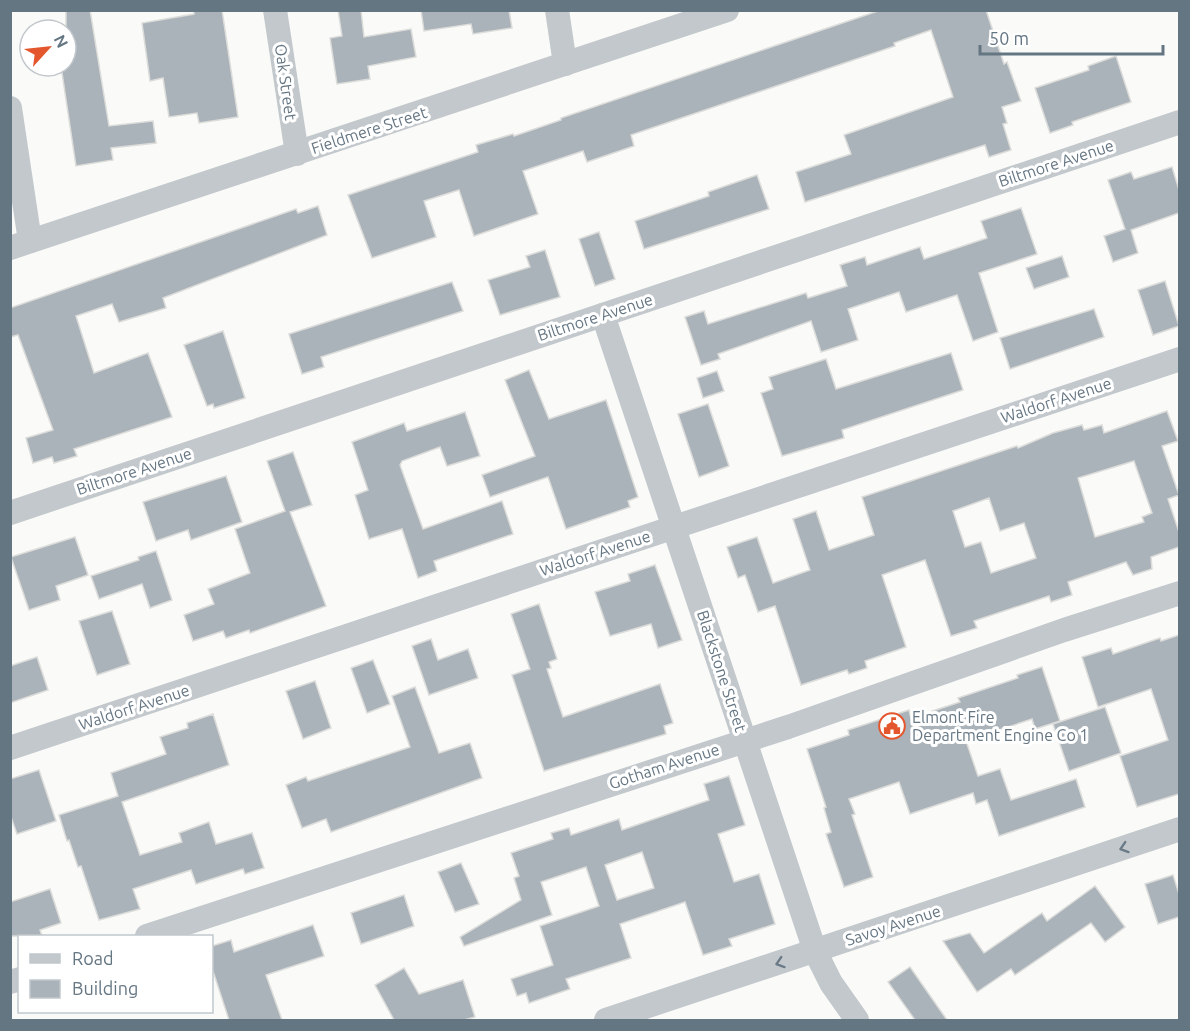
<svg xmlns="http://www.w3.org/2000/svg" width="1190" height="1031" font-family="Ubuntu,sans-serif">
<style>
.building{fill:#aab3b9;stroke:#dcdcda;stroke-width:1.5;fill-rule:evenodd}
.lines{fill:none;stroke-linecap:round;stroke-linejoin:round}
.street{stroke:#c3c8cc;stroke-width:24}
.oneway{stroke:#6a7a87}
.labels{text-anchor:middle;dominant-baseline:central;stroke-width:6;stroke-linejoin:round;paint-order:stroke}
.street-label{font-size:16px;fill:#657683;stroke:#fff}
.poi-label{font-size:16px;fill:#657683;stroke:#fff;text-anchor:start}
</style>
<rect width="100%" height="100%" fill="#fafaf8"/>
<!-- building -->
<g class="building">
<path d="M66 10H90L109 126 153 121 156 143 111 148 113 160 76 166 61 66H66Z"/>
<path d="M194 10H222L238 117 199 123 197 113 169 117 163 78 150 81 142 23 194 14Z"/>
<path d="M338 10H361L364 37 411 29 416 57 368 66 370 79 337 84 330 38 342 36Z"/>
<path d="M421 10H509L512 28 473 34 471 24 424 31Z"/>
<path d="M881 10H986L1004 64 1007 62 1021 101 1002 107 1007 123 1003 124 1011 150 989 157 985 145 805 202 796 172 851 154 844 135 953 97 931 30 894 43 895 46 631 135 634 146 587 162 583 151 523 171 538 214 474 236 459 190 424 201 436 237 372 258 348 195 478 152 476 145 513 134 514 136 561 120V118Z"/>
<path d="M1116 56 1131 102 1072 122 1073 125 1050 133 1035 88 1089 70 1088 66Z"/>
<path d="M1172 167 1179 190V213L1131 230 1138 253 1113 262 1104 236 1125 229 1108 180 1131 172 1134 179Z"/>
<path d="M757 175 769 209 644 249 635 221 709 196 708 192Z"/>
<path d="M318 206 327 235 163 298 166 308 119 322 112 304 76 316 94 373 148 353 172 417 74 449 77 456 54 463 52 457 33 463 26 438 53 430 18 335 10 337V308L296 209 298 213Z"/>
<path d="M1021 208 1037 254 979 273 998 332 973 341 957 295 906 312 899 292 848 309 858 340 821 352 811 321 718 354 720 359 701 365 685 317 704 311 708 324 806 293 808 298 847 286 840 265 865 257 867 265 920 247 924 259 987 238 981 221Z"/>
<path d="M599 232 615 279 595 286 579 239Z"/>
<path d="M545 250 560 297 500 315 488 280 530 267 526 256Z"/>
<path d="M1062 256 1069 277 1034 289 1026 268Z"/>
<path d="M1165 281 1179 326 1153 335 1138 290Z"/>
<path d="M452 282 463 311 321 357 324 367 302 374 289 334Z"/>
<path d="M1094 309 1104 337 1010 369 1000 338Z"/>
<path d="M223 331 245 398 214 408 213 404 207 406 184 345Z"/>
<path d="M951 353 963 390 842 430 844 438 782 456 761 393 773 389 769 377 826 359 836 389Z"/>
<path d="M529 370 549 419 606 400 638 497 628 501 630 507 566 529 548 477 490 497 482 475 535 456 505 380Z"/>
<path d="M717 371 724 391 703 398 697 378Z"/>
<path d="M708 404 729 466 699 477 678 414Z"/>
<path d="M1167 411 1178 441 1162 446 1179 495 1168 499 1179 532V547L1151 557 1152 569 1133 575 1126 562 1068 582 1072 595 1051 602 1049 596 974 621 977 628 951 636 925 560 882 575 906 647 865 661 867 668 849 674 847 670 801 685 775 606 758 612 745 575 738 578 727 547 757 537 773 583 810 570 793 519 816 511 829 550 874 535 862 497 1017 446 1018 448 1053 433 1082 425 1084 430 1102 425 1104 433ZM1134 461 1152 513 1142 517 1144 522 1095 537 1078 478ZM989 498 1000 531 1024 523 1036 558 991 573 981 542 965 547 953 511Z"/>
<path d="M465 412 480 456 447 466 440 447 402 461 400 465 423 529 502 501 513 534 434 561 437 571 418 578 402 529 369 539 355 495 368 490 352 442 404 423 407 431Z"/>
<path d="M293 452 312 505 290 512 326 606 250 633 249 630 226 638 223 631 193 641 184 615 214 604 208 589 250 573 235 529 285 511 267 461Z"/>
<path d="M226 476 242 522 191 540 188 530 156 541 143 502Z"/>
<path d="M75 537 88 575 56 586 60 600 29 610 11 557Z"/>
<path d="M156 551 172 600 150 608 142 584 99 599 91 576 139 560 138 557Z"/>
<path d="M655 565 682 640 658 648 651 624 610 636 595 592 630 581 628 574Z"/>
<path d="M539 604 557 659 549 662 551 668 547 669 563 717 660 684 673 723 664 726 666 734 544 771 512 675 530 669 511 614Z"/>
<path d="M112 611 130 664 97 675 79 621Z"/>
<path d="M1179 635V794L1137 807 1120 756 1168 740 1151 689 1098 707 1082 657 1111 648 1113 654 1160 638 1161 641Z"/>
<path d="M431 639 438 660 468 649 478 678 429 695 412 646Z"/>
<path d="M37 657 48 690 10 703V666Z"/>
<path d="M373 660 390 704 367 713 351 668Z"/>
<path d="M1042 667 1060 721 1035 729 1032 719 966 741 978 776 1000 769 1011 800 1076 779 1085 807 999 836 987 800 976 804 973 793 910 814 899 782 849 799 855 814 852 815 873 877 844 887 826 834 831 832 824 808 826 807 807 749 849 735 848 730 909 710 911 718 960 702 958 698 1018 678 1017 675Z"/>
<path d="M315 681 331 728 303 739 286 691Z"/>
<path d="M415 687 439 753 470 743 482 778 331 832 326 819 302 828 286 785 306 777 308 781 410 747 392 696Z"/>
<path d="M1105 707 1121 753 1069 771 1053 724Z"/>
<path d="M213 714 229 765 122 802 140 855 182 842 179 833 209 822 216 844 252 833 264 868 245 874 243 869 196 884 191 870 133 889 140 909 99 920 81 866 78 867 69 840 67 841 59 815 118 796 111 773 166 754 160 737 188 728 187 723Z"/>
<path d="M39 770 56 821 17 834 10 814V779Z"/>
<path d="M729 776 745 825 718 834 734 882 759 874 775 924 729 939 732 946 703 955 685 902 620 924 631 958 566 979 570 989 529 1003 526 993 517 996 511 979 553 965 540 926 599 906 586 867 541 882 552 915 464 946 460 937 521 900 514 878 519 876 511 853 553 839 551 833 569 828 571 835 619 819 622 830 709 800 704 784ZM642 852 654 888 617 900 605 865Z"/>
<path d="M461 863 479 904 455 912 438 872Z"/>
<path d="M1173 875 1179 894V917L1158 924 1145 884Z"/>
<path d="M1095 886 1125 927 1105 942 1091 923 1015 975 1011 969 977 992 943 941 970 933 984 953 1042 913 1047 921Z"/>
<path d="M50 889 61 923 40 930 42 936H10V902Z"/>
<path d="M404 895 414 926 361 944 351 913Z"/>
<path d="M313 925 324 956 266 975 282 1020H229L212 968V946L231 940 234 952Z"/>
<path d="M910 967 947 1020H915L888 982Z"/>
<path d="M404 968 419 994 463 980 475 1017 464 1020H394L375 985Z"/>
</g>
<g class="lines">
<!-- street -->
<g class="street">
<path d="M275 10 297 154"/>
<path d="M557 10 565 64"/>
<path d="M10 108 30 241"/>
<path d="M10 248 727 10"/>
<path d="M603 315 815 951 831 983 857 1020"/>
<path d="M10 513 1180 122"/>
<path d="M10 748 1180 359"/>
<path d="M147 936 788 727 1064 630 1180 593"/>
<path d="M10 982 20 979"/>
<path d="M606 1020 1180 829"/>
</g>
</g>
<!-- one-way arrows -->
<defs><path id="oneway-chevron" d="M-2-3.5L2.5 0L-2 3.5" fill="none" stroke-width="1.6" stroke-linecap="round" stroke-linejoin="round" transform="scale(1.5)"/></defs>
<g class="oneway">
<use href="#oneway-chevron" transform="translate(1124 848) rotate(162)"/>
<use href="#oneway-chevron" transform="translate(780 963) rotate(162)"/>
</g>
<!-- icons -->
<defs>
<g id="civic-ring" transform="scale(1.35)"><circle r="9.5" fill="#fff" stroke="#e4572e" stroke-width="1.5"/><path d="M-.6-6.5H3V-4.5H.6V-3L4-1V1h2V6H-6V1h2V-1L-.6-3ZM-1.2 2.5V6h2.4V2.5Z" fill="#e4572e"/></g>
</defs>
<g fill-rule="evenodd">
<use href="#civic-ring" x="892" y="726"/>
</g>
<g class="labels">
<!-- street labels -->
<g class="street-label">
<text transform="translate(286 82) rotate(82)">Oak Street</text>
<text transform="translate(369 130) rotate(-18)">Fieldmere Street</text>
<text transform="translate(1056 163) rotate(-18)">Biltmore Avenue</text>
<text transform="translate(595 317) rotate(-18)">Biltmore Avenue</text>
<text transform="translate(1056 400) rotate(-18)">Waldorf Avenue</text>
<text transform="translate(134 471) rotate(-18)">Biltmore Avenue</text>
<text transform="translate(595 553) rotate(-18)">Waldorf Avenue</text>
<text transform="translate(722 671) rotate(72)">Blackstone Street</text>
<text transform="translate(134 707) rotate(-18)">Waldorf Avenue</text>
<text transform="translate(664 766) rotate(-18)">Gotham Avenue</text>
<text transform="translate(893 925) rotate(-18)">Savoy Avenue</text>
</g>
<!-- poi labels -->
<g class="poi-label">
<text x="912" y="717">Elmont Fire<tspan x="912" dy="18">Department Engine Co 1</tspan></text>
</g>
</g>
<!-- border -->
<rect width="1190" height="1031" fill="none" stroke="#657683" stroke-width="24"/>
<!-- legend -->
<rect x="18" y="935" width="195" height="78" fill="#ffffff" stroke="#c1c8cd" stroke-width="1.5"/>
<rect x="30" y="954" width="30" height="9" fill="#c3c8cc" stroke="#c1c8cd" stroke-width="1.5"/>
<text x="72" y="965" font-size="18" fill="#657683">Road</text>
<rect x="30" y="980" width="30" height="18" fill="#aab3b9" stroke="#c1c8cd" stroke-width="1.5"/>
<text x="72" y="995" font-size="18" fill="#657683">Building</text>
<!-- north arrow -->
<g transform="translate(48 48) rotate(63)"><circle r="28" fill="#ffffff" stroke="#c1c8cd" stroke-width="1.5"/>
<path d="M0-4.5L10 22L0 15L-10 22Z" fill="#e4572e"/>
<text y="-9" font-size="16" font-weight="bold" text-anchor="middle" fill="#657683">N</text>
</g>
<!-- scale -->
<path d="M980 45v9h183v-9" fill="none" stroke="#657683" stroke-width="3"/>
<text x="989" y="45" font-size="18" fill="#657683" stroke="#ffffff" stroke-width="4.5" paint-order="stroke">50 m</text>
</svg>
